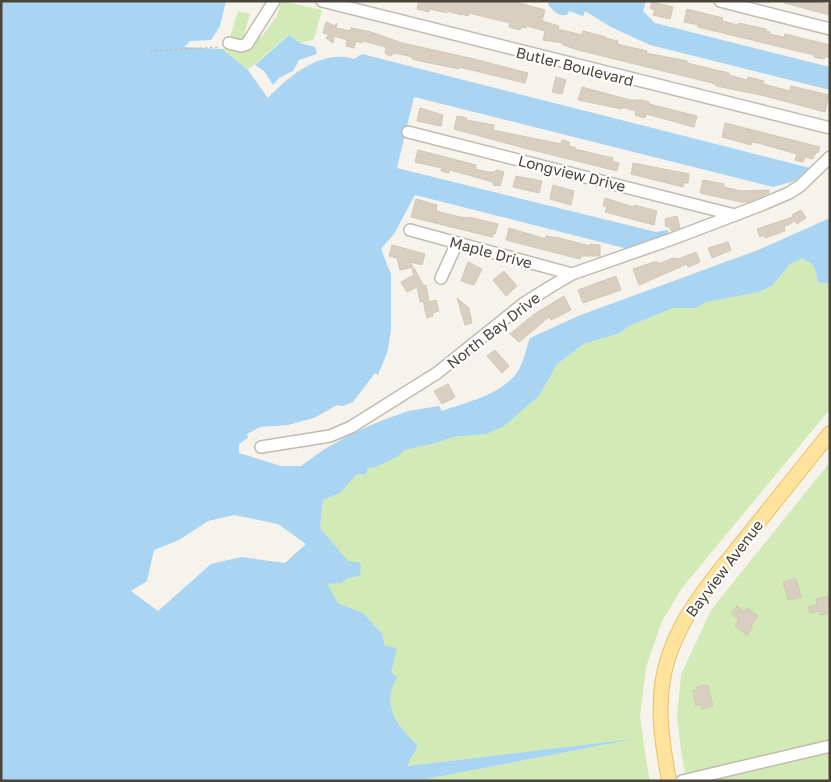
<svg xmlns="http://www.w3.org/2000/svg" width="831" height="782" font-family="'Golos Text',sans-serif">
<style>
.green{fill:#d2eab5}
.water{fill:#a9d4f2;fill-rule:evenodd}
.building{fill:#d8cfc1;stroke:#d3c7b4}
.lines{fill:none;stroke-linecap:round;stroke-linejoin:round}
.minor-casing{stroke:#c2bbae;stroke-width:14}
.major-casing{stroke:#e6c16a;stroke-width:16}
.path{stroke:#c4b79f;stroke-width:1;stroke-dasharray:2.5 2.5;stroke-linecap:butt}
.minor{stroke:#fff;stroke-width:11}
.major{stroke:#ffe39c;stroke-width:14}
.labels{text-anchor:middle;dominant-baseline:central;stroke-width:4.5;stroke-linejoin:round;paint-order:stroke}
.street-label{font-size:15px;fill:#4b4439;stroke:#fff}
</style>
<rect width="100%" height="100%" fill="#f6f3ec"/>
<!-- green -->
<g class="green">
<path d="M282 1 322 10 314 39 300 43 288 35 248 70 222 49H242L263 35 276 17Z"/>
<path d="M238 11 250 14 241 45 229 41Z"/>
<path d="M803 258 814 266 818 282 830 284V409L682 588 662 621 646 667 640 716 646 759 650 781H416L624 741 406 766 418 745 401 729 391 710V672L382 634 363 613 338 603 326 583H342L348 578 360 576 320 528 323 500 340 493 356 475 366 474 368 468 376 467 397 457 404 450 436 443 453 437 487 434 504 426 539 396 557 364 584 344 620 333 629 326 673 308H696L706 302 759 292 772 286 790 264Z"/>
<path d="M830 462V781H687L681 752 677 716 681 675 711 610Z"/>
</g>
<!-- water -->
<g class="water">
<path d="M1 1H226L220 26 211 40 190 41 184 47 222 49 248 70 268 98C289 76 321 49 354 59L362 54 810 168 805 178 773 187 414 97 397 168 656 232 668 230 669 235 628 249 415 195 394 234 381 249 391 274V329L388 350 378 375 375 373 353 402 343 406 337 405 314 418 288 425 260 427 247 434 248 438 239 444V453L281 466H301L323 450 353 433 383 420 408 411 439 406 442 411C467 402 502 395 518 371 524 362 526 348 530 338L578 316 758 250 830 218V284L818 282 814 266 803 258 790 264 772 286 759 292 706 302 696 308H673L629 326 620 333 584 344 557 364 539 396 504 426 487 434 453 437 436 443 405 450 397 457 376 467 368 468 366 474 356 475 340 493 323 500 320 528 348 561 361 563 360 576 348 578 342 583 327 584 338 603 363 613 382 634 385 646 397 648 391 672 397 677C381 706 397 726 418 745L407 766 634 739 416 781H1ZM234 515 278 524 306 544 285 563 241 557 211 564 158 611 131 591 147 581 154 550 179 540 208 521Z"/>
<path d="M549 1H646L643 11 655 23 830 67V90L650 45 611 27 585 11 583 16 569 11 568 14C559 18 554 11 548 5Z"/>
<path d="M289 35 300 43 315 47 317 54 299 60 293 71 279 78 273 85 264 71 255 65Z"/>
</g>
<!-- building -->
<g class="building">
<path d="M419 1H512L545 10 542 21 559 26 558 29 582 35 583 31 606 37 605 38 618 41 617 44 647 51 646 53 687 61V63L729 73V75L747 80 748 77 764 81 763 84 782 89 790 91 791 86 829 95 825 112 761 95 716 86V84L578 50 563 45V43L543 40 545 31 527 26 526 28 521 27 520 30 509 27 510 23 469 13 468 16 462 14V15L447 11V13L430 9 429 12 417 9Z"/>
<path d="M784 1H814L830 5V15L784 3Z"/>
<path d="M652 2 673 7 670 19 653 15 655 10 650 8Z"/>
<path d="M687 9 723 18 722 21 738 25 739 23 766 29V31L770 32 769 34 784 37 785 34 830 45V58L825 56 824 59 814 57V55L698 27 699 25 684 22Z"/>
<path d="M326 22 333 25 334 27 337 23 336 28 350 31 351 28 371 32 402 43 470 58 528 73 525 83 459 67V69L420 61 412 59V57L395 53 390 56 386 54 385 52 386 47 363 41 362 43 356 41 354 48 346 46 347 40 334 36 333 43 326 38 329 35 323 33Z"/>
<path d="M556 77 566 80 562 94 552 92Z"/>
<path d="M582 87 630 100H641L649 102V104L697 116 694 127 646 114 645 118 635 115 636 111 622 107V109L578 100Z"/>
<path d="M420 108 443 115 441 126 417 121Z"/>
<path d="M457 116 467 118 466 120 494 125 493 130 561 144 562 140 569 142V146L576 148 575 149 613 158 612 161 619 163 617 171 524 148 454 129Z"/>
<path d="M725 123 820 147 818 153 816 152 815 155H814L813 159 805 157 803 162 795 160 797 154 758 143 752 142 751 145 722 137Z"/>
<path d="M418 150 476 165 475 169 488 172H495L496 170 504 172 500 186 493 185V182L450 170 449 173 441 171 442 168 415 162Z"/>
<path d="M633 163 689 174 688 183 684 182 683 187 631 174Z"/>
<path d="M516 176 542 181 539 193 513 187Z"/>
<path d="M703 180 724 184 723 187 741 191 769 190V193L748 202H741L700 193Z"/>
<path d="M553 185 574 191 571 205 550 199Z"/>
<path d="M605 198 633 207 634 205 657 211 654 225 605 212 607 207 603 206Z"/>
<path d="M416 199 437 205 436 211 460 217 468 218V217L498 224 495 234H493L492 237 411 217Z"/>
<path d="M801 210 806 218 797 224 795 221 784 227 785 231 765 238 764 235 760 237 757 229 793 217 792 215Z"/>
<path d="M677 216 680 228 671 231 669 226 666 227 665 219Z"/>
<path d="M509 228 546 239V236L559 238 590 246V244L600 245V256H581L580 259 506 240Z"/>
<path d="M728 242 731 250 712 258 708 248Z"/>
<path d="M392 245 425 254 422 265 410 262 413 267 400 270 397 258 389 256Z"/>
<path d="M696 252 700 262 688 267 687 264 639 285 633 269 654 262H658V264L673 258 678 259Z"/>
<path d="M468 262 482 269 474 285 461 281Z"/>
<path d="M414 268 424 286 426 285 429 302 436 300 439 311 432 313 433 316 427 318 423 301 420 302 417 287 407 292 401 282 414 275 412 269Z"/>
<path d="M504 271 517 286 506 296 493 280Z"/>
<path d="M616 276 621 290 583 303 578 290Z"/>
<path d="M564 296 571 310 551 320 549 317 519 342 510 334 533 315Z"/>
<path d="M457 298 469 308 472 323 465 325Z"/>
<path d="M495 350 509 366 502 373 487 356Z"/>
<path d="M448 384 455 397 442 404 434 391Z"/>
<path d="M796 578 801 597 788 600 783 582Z"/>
<path d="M830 596V613L820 615 819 611 810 613 808 607 817 604 816 599Z"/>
<path d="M737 606 744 612 747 608 758 616 751 626 753 627 747 635 735 626 739 620 731 614Z"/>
<path d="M708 685 713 706 702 709 701 704 696 706 693 691 698 690 697 687Z"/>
</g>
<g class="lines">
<!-- minor casing -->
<g class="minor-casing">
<g id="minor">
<path d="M322 1 830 128"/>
<path d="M720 1 830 29"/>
<path d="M229 43 241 46 247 44 274 1"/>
<path d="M408 132 735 215"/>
<path d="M410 230 572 274"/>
<path d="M441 278 457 243"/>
<path d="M261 447 330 436 351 427 437 373 523 304 550 287 572 274 672 239 761 205 789 193 800 186 830 157"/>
<path d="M682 781 830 746"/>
</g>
</g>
<!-- major casing -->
<g class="major-casing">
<path id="major" d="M669 781C663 747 657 713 663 679 673 621 714 578 749 534 776 500 803 467 830 433"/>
</g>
<!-- path -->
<path class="path" d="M150 51 219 47"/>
<!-- minor -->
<use href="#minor" class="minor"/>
<!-- major -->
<use href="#major" class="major"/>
</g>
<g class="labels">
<!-- street labels -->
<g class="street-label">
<text transform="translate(575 66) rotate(14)">Butler Boulevard</text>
<text transform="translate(572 173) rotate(14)">Longview Drive</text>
<text transform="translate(491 252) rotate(15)">Maple Drive</text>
<text transform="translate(493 330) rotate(-38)">North Bay Drive</text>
<text transform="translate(724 568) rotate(-53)">Bayview Avenue</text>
</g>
</g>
<!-- border -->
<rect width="831" height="782" fill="none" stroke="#4b4439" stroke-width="5"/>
</svg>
